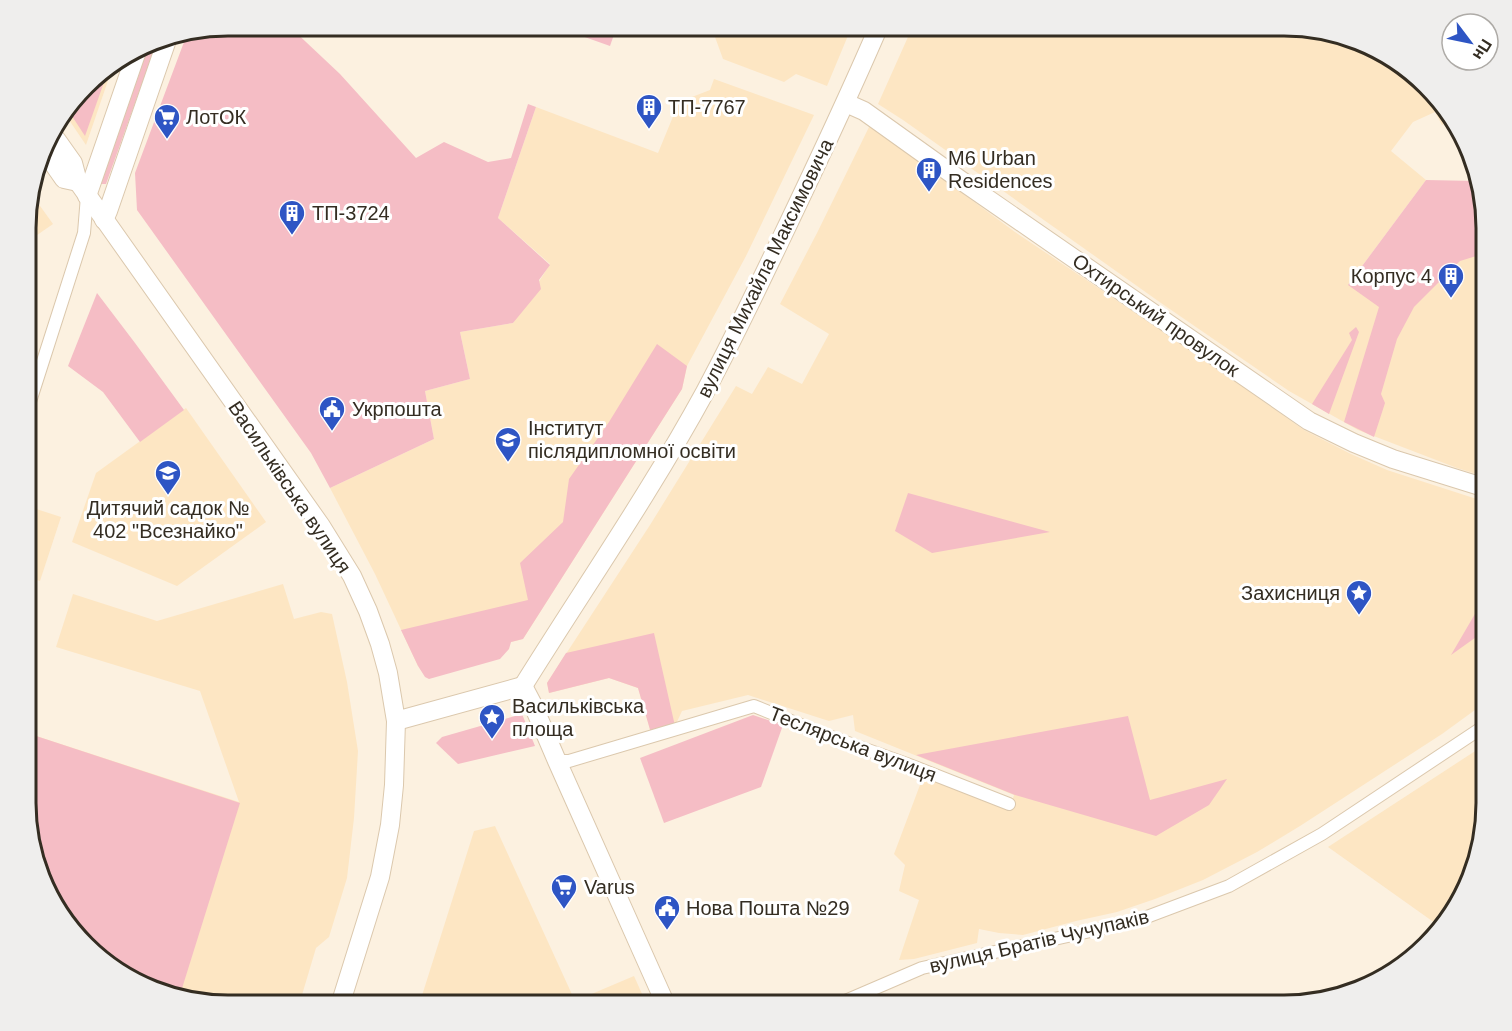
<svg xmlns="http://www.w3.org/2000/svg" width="1512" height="1031" font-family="Helvetica,sans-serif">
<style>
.built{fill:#fde6c3}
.green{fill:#f5bdc5}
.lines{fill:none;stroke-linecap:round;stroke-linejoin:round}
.street-casing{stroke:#dbc8ad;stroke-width:14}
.secondary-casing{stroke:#dbc8ad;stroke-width:20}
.street{stroke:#fff;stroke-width:12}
.secondary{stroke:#fff;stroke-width:18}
.labels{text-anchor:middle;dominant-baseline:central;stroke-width:6;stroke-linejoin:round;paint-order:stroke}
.poi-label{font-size:20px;fill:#342d22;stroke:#fff;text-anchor:start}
.street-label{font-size:20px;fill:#342d22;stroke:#fff}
.rim{fill:none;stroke:#342d22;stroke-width:3}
</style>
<rect width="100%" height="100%" fill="#fcf1e0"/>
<!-- built -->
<g class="built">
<path d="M711 26H852L827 86 796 74 784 82 723 59Z"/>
<path d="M923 26H1297L1350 36 1407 67 1454 120 1442 125 1435 112 1413 122 1391 151 1426 180 1348 285 1486 229V477L1457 468 1358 430 1289 391 1161 303 903 120 878 104 912 28 920 31Z"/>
<path d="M114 63 86 145 65 114 94 76Z"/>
<path d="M714 79 814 115 746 256 687 366 682 389 523 639 418 666 375 574 330 488 434 439 425 391 470 379 460 332 513 323 550 264 498 218 536 107 658 153 679 102 710 90Z"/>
<path d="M870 125 1015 232 1195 353 1304 430 1351 454 1387 470 1486 502V702L1442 734 1300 826 1257 852 1203 880 1155 899 1117 912 1076 921 1023 935 999 933 979 929 977 943 914 959 899 960 919 900 899 891 905 865 894 854 923 777 1010 809 1014 795 855 731 853 715 829 721 748 695 682 711 675 726 651 733 638 688 609 678 549 693 547 683 650 525 736 386 752 394 768 367 802 384 829 334 780 304 817 233Z"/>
<path d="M30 192 53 224 27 242V202Z"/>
<path d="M186 408 266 522 177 586 72 542 96 473Z"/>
<path d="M27 506 61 517 40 581 27 577Z"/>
<path d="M283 584 294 619 321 612 332 614 347 682 358 751 354 818 347 878 329 937 316 948 299 1005H214L130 977 105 964 52 904 27 829V733L239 802 200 691 56 647 73 594 157 621Z"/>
<path d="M1486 744V816L1476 869 1445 926 1442 928 1328 847Z"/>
<path d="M495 826 575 1001 634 976 647 1005H419L474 831Z"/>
</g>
<!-- green -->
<g class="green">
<path d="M228 26H289L340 74 416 158 444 142 488 162 511 158 528 104 536 107 498 218 550 265 539 280 541 289 513 323 460 332 470 379 425 391 434 439 330 488 311 453 137 210 135 173 187 34Z"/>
<path d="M582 26H617L610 46 579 35Z"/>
<path d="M158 39 106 184H99L144 45 151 41Z"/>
<path d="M109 67V68L85 136 68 110 94 76Z"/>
<path d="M1426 180 1476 181 1486 215V253L1460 261 1414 307 1397 339 1381 394 1385 403 1374 437 1344 422 1379 307 1348 285Z"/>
<path d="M97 293 135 343 184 410 140 442 103 392 68 366Z"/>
<path d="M1356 327 1359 332 1329 414 1312 404 1352 340 1349 333Z"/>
<path d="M657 344 687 366 682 389 523 639 511 642 509 649 500 659 429 679 425 677 418 666 401 630 528 600 520 563 563 522 569 479 609 422Z"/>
<path d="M908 493 1050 532 932 553 895 531Z"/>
<path d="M1486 595V630L1451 655Z"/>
<path d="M654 633 675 726 651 733 638 688 609 678 549 693 547 683 566 653Z"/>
<path d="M522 714 535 746 458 764 436 743 442 737Z"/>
<path d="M753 715 783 725 761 787 664 823 640 758Z"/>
<path d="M1128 716 1150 800 1227 779 1209 805 1156 836 1015 795 916 755Z"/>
<path d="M27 733 240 803 179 998 162 995 105 964 52 904 27 829Z"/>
</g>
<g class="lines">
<!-- street casing -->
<g class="street-casing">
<g id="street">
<path d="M27 411 84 233 87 196"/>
<path d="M557 761H569L754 706 823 734 907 764 1009 804"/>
<path d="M836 1005 922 968 1136 921 1229 886 1322 834 1486 725"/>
</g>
</g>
<!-- secondary casing -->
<g class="secondary-casing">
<g id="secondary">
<path d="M846 103 864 111 959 179 1309 421 1354 443 1393 459 1486 488"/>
<path d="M51 132 73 163 78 182 321 526 352 576 368 611 380 644 388 673 396 721 394 785 390 825 380 877 340 1005"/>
<path d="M43 149 64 179 78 182"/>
<path d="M87 196 138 48"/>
<path d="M104 220 108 211 168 37"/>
<path d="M523 686C584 588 650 493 705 392 732 342 756 291 780 241 814 170 848 98 879 26"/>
<path d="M523 686 533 705 557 761 666 1005"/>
<path d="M396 721 523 686"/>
</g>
</g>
<!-- street -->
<use href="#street" class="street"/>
<!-- secondary -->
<use href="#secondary" class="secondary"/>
</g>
<!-- icons -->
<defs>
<g id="building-pin" transform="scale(1.35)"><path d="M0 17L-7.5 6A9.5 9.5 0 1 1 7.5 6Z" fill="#2e55c4" stroke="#fff"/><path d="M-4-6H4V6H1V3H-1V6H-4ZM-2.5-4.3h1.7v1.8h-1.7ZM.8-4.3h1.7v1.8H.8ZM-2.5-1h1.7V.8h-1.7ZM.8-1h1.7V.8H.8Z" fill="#fff"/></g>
<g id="supermarket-pin" transform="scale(1.35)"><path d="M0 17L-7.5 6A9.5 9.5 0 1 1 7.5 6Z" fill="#2e55c4" stroke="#fff"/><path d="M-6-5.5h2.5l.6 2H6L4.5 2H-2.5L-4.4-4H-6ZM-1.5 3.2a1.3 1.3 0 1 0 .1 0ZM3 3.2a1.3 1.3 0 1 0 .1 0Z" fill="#fff"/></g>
<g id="civic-pin" transform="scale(1.35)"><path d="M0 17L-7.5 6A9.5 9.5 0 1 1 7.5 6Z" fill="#2e55c4" stroke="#fff"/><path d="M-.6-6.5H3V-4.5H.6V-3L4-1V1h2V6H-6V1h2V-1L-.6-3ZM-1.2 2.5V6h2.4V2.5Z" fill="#fff"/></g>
<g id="university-pin" transform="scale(1.35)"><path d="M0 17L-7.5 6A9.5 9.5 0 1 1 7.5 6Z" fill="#2e55c4" stroke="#fff"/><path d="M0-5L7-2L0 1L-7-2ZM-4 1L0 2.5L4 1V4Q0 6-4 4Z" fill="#fff"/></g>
<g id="school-pin" transform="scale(1.35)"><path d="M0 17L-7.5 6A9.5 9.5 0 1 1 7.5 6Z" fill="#2e55c4" stroke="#fff"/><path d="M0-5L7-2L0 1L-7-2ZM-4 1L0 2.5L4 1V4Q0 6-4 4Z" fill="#fff"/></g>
<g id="sight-pin" transform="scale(1.35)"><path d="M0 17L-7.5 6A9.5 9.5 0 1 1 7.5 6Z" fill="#2e55c4" stroke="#fff"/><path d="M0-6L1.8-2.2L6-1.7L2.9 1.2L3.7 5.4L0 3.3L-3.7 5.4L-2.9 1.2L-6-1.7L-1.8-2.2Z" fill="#fff"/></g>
</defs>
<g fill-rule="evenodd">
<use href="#building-pin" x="649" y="107"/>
<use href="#supermarket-pin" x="167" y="117"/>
<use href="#building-pin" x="929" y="170"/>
<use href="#building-pin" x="292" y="213"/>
<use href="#building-pin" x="1451" y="276"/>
<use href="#civic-pin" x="332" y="409"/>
<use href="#university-pin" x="508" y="440"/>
<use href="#school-pin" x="168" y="473"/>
<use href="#sight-pin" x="1359" y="593"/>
<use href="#sight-pin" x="492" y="717"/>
<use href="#supermarket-pin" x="564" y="887"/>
<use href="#civic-pin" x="667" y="908"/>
</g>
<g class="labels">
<!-- poi labels -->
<g class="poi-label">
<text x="668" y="107">ТП-7767</text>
<text x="186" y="117">ЛотОК</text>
<text x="948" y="158">M6 Urban<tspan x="948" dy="23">Residences</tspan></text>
<text x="312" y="213">ТП-3724</text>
<text x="1432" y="276" text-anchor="end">Корпус 4</text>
<text x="352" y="409">Укрпошта</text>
<text x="528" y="428">Інститут<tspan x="528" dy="23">післядипломної освіти</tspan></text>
<text x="168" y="508" text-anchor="middle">Дитячий садок №<tspan x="168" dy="23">402 "Всезнайко"</tspan></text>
<text x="1340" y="593" text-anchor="end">Захисниця</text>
<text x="512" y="706">Васильківська<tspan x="512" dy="23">площа</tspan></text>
<text x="584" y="887">Varus</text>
<text x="686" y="908">Нова Пошта №29</text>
</g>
<!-- street labels -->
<g class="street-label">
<text transform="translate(765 268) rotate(-64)">вулиця Михайла Максимовича</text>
<text transform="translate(1156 315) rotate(35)">Охтирський провулок</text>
<text transform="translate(290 487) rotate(56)">Васильківська вулиця</text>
<text transform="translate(853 744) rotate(21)">Теслярська вулиця</text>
<text transform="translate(1039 941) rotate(-13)">вулиця Братів Чучупаків</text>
</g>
</g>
<!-- crop -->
<path d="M0 0H1512V1031H0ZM228 36H1284A192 192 0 0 1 1476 228V803A192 192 0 0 1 1284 995H228A192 192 0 0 1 36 803V228A192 192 0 0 1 228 36Z" fill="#efeeed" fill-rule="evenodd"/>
<path class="rim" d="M228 36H1284A192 192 0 0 1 1476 228V803A192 192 0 0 1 1284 995H228A192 192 0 0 1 36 803V228A192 192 0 0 1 228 36Z"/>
<!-- north arrow -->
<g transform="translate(1470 42) rotate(122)"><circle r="28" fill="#ffffff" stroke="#aeaba7" stroke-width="1.5"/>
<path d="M0-4.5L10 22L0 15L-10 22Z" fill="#2e55c4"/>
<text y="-9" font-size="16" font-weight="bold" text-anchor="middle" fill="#342d22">Пн</text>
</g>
</svg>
